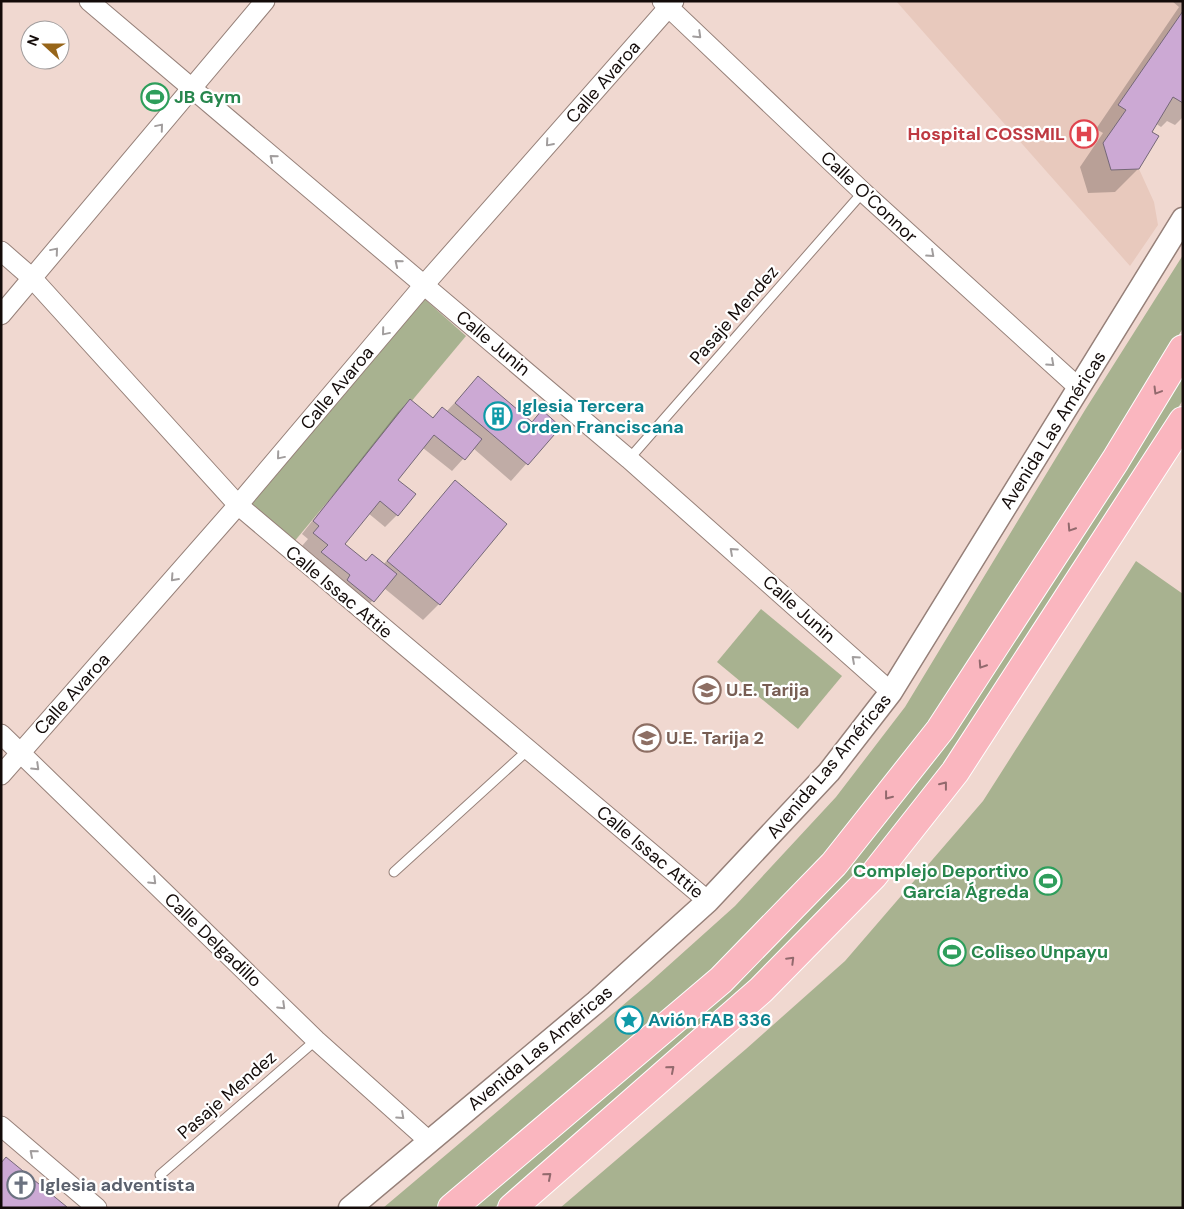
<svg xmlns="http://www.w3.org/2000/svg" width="1184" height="1209" font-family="'DM Sans',sans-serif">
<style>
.built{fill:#e8c9bd}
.green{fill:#a8b290}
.shadow{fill:#0003}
.building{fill:#cca9d4;stroke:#756878}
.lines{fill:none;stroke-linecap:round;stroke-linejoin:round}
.service-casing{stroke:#968079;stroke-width:11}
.minor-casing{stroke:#968079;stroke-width:21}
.tertiary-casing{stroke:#968079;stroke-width:25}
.primary-casing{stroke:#fff;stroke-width:30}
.service{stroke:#fff;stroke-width:9}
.minor{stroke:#fff;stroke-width:19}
.tertiary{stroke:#fff;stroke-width:22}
.primary{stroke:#fab6bf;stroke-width:28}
.oneway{stroke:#a19d9d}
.oneway2{stroke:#92696d}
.labels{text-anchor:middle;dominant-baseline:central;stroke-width:4.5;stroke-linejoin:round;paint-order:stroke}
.street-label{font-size:18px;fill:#130b09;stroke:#fff}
.leisure-label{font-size:18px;font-weight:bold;fill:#27864d;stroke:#fff;text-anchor:start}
.health-label{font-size:18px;font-weight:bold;fill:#be3a42;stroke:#fff;text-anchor:end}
.culture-label{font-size:18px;font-weight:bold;fill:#0d838f;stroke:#fff;text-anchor:start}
.education-label{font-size:18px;font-weight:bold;fill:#785e54;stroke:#fff;text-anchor:start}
.worship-label{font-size:18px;font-weight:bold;fill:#5b616d;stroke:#fff;text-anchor:start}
</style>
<rect width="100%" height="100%" fill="#f0d8d0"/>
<!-- built -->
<path class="built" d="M896 1H1183V103L1172 97 1152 132 1159 136 1139 169 1154 202 1158 225 1130 266Z"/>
<!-- green -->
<g class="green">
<path d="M1183 255V328L1109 450 934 719 800 885 733 952 626 1048 436 1208H383L648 984 735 906 836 797 905 707 1085 410Z"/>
<path d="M420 295 466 336 288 549 244 505Z"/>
<path d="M1183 369V400L933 785 884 849 717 1018 494 1208H474L735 980 811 906 882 827 930 764Z"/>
<path d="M1136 561 1183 594V1208H560L746 1049 845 961 983 801Z"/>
<path d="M761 609 842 676 798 729 717 662Z"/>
</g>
<!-- shadow -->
<g class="shadow">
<path d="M1172 1H1183V117L1175 125 1167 121 1161 127 1155 123 1138 169 1115 192 1088 193 1080 167 1103 133 1096 129 1179 7Z"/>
<path d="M478 378 531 423 542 412 559 427 511 481 473 448 452 471 423 448 397 480V515L385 527 368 513 343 544 366 562 383 565 455 482 439 604 423 620 384 588 361 613 310 565 317 558 302 546 308 539 302 534 398 412 410 400 432 418 442 409 446 412Z"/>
<path d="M65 1207 64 1208H1Z"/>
</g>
<!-- building -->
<g class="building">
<path d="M1183 11V103L1173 97 1152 132 1159 136 1139 169 1111 170 1103 143 1126 110 1118 105Z"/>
<path d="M478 376 532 422 542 410 561 427 528 465 455 403Z"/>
<path d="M410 399 433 418 442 407 482 439 465 460 434 435 398 480 416 494 398 516 380 501 345 544 366 561 372 554 397 574 374 602 347 580 350 575 321 552 328 545 313 533 319 526 313 521Z"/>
<path d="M455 480 507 524 440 605 387 561Z"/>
<path d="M6 1157 67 1207 1 1208V1163Z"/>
</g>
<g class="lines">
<!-- service casing -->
<g class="service-casing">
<g id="service">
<path d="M629 459 863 192"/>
<path d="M394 872 528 750"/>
<path d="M160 1175 316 1040"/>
</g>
</g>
<!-- minor casing -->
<g class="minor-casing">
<g id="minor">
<path d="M89 1 629 459 891 692"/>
<path d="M662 1 863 192 1079 388"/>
<path d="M1 251 32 278 238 505 708 901"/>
<path d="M1 315 265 1"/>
<path d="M1 734 316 1040 430 1142"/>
<path d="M1 775 238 505 424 285 674 1"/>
<path d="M1 1126 97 1208"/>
</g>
</g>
<!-- tertiary casing -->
<g class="tertiary-casing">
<path id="tertiary" d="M350 1208 596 1002 708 901 829 772 891 692 1183 219"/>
</g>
<!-- primary casing -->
<g class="primary-casing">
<g id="primary">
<path d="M452 1208 721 980 834 864 940 730 1115 461 1183 349"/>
<path d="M512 1208 761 990 873 876 955 772 1183 421"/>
</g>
</g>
<!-- service -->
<use href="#service" class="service"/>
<!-- minor -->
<use href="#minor" class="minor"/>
<!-- tertiary -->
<use href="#tertiary" class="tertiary"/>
<!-- primary -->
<use href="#primary" class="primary"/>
</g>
<!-- one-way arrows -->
<defs><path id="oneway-chevron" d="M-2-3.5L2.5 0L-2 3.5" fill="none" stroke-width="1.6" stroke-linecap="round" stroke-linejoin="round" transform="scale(1.25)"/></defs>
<g class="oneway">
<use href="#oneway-chevron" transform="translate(698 35) rotate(44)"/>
<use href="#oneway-chevron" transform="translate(160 127) rotate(-50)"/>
<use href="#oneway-chevron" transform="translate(549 143) rotate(131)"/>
<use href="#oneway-chevron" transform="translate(273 158) rotate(-140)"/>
<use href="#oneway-chevron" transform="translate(55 251) rotate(-50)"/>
<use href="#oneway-chevron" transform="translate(931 254) rotate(42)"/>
<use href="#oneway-chevron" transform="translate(398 263) rotate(-140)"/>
<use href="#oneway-chevron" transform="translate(385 332) rotate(130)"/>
<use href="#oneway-chevron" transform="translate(1051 363) rotate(42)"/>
<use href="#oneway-chevron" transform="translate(280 456) rotate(130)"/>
<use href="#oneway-chevron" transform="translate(733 551) rotate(-138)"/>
<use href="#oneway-chevron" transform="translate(174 578) rotate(132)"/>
<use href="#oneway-chevron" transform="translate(855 659) rotate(-138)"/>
<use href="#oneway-chevron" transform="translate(36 767) rotate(44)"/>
<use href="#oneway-chevron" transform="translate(153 881) rotate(44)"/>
<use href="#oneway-chevron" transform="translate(282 1006) rotate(44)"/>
<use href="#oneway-chevron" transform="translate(401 1116) rotate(42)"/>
<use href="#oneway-chevron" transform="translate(33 1153) rotate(-139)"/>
</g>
<g class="oneway2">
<use href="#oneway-chevron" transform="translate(1157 391) rotate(121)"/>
<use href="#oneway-chevron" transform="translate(1071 528) rotate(123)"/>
<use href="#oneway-chevron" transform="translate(982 665) rotate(123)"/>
<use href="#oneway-chevron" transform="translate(944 785) rotate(-52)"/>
<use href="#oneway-chevron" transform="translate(888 796) rotate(128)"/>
<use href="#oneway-chevron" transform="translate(791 960) rotate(-45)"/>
<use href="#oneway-chevron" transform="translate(671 1069) rotate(-41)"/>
<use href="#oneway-chevron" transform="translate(548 1176) rotate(-41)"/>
</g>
<!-- icons -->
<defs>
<g id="stadium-ring" transform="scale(1.4375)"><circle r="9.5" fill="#fff" stroke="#2e9e5b" stroke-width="1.5"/><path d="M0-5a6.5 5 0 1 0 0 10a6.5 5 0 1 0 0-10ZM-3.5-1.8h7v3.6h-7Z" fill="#2e9e5b"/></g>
<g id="hospital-ring" transform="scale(1.4375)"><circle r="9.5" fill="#fff" stroke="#e0444e" stroke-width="1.5"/><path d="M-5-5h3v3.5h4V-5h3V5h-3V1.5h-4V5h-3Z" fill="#e0444e"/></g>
<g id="building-ring" transform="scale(1.4375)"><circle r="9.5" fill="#fff" stroke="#0f9aa8" stroke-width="1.5"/><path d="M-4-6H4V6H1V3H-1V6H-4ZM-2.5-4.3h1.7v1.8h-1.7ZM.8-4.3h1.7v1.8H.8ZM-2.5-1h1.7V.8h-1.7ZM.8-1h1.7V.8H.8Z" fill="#0f9aa8"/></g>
<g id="school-ring" transform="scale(1.4375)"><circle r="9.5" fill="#fff" stroke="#8d6e63" stroke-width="1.5"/><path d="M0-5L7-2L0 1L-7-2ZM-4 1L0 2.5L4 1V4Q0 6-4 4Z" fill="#8d6e63"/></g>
<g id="sight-ring" transform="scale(1.4375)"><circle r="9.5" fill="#fff" stroke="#0f9aa8" stroke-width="1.5"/><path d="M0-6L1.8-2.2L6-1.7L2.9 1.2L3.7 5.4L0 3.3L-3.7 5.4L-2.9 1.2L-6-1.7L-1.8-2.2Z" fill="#0f9aa8"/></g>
<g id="church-ring" transform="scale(1.4375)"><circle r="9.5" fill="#fff" stroke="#6b7280" stroke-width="1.5"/><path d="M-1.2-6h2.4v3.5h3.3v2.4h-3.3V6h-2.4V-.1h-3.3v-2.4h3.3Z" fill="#6b7280"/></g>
</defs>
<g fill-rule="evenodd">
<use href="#stadium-ring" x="155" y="97"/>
<use href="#hospital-ring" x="1084" y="134"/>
<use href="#building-ring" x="498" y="416"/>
<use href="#school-ring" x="707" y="690"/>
<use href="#school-ring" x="647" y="738"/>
<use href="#stadium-ring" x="1048" y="881"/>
<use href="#stadium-ring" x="952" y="952"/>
<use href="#sight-ring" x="629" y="1020"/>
<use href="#church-ring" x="21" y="1185"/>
</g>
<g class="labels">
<!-- street labels -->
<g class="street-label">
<text transform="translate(603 82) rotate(-49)">Calle Avaroa</text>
<text transform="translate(869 197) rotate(43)">Calle O'Connor</text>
<text transform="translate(734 315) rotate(-49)">Pasaje Mendez</text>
<text transform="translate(493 343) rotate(40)">Calle Junin</text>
<text transform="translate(337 388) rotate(-50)">Calle Avaroa</text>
<text transform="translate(1053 430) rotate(-58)">Avenida Las Américas</text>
<text transform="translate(339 592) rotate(40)">Calle Issac Attie</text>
<text transform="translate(799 609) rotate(42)">Calle Junin</text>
<text transform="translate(72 694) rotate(-48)">Calle Avaroa</text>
<text transform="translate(829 766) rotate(-50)">Avenida Las Américas</text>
<text transform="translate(650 852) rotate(40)">Calle Issac Attie</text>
<text transform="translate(213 940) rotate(44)">Calle Delgadillo</text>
<text transform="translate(540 1048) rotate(-40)">Avenida Las Américas</text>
<text transform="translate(227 1095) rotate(-41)">Pasaje Mendez</text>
</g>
<!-- leisure labels -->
<g class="leisure-label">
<text x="174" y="97">JB Gym</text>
<text x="1029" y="871" text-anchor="end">Complejo Deportivo<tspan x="1029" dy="21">García Ágreda</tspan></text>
<text x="971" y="952">Coliseo Unpayu</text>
</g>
<!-- health labels -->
<g class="health-label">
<text x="1065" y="134">Hospital COSSMIL</text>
</g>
<!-- culture labels -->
<g class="culture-label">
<text x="517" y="406">Iglesia Tercera<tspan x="517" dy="21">Orden Franciscana</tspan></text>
<text x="648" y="1020">Avión FAB 336</text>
</g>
<!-- education labels -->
<g class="education-label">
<text x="726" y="690">U.E. Tarija</text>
<text x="666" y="738">U.E. Tarija 2</text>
</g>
<!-- worship labels -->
<g class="worship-label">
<text x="40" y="1185">Iglesia adventista</text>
</g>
</g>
<!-- border -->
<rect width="1184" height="1209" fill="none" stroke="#130b09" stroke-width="5"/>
<!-- north arrow -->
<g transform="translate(45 45) rotate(291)"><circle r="24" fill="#ffffff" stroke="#a19d9d"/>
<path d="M0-4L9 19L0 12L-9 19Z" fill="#976519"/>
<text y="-8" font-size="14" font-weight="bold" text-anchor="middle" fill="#130b09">N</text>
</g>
</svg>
